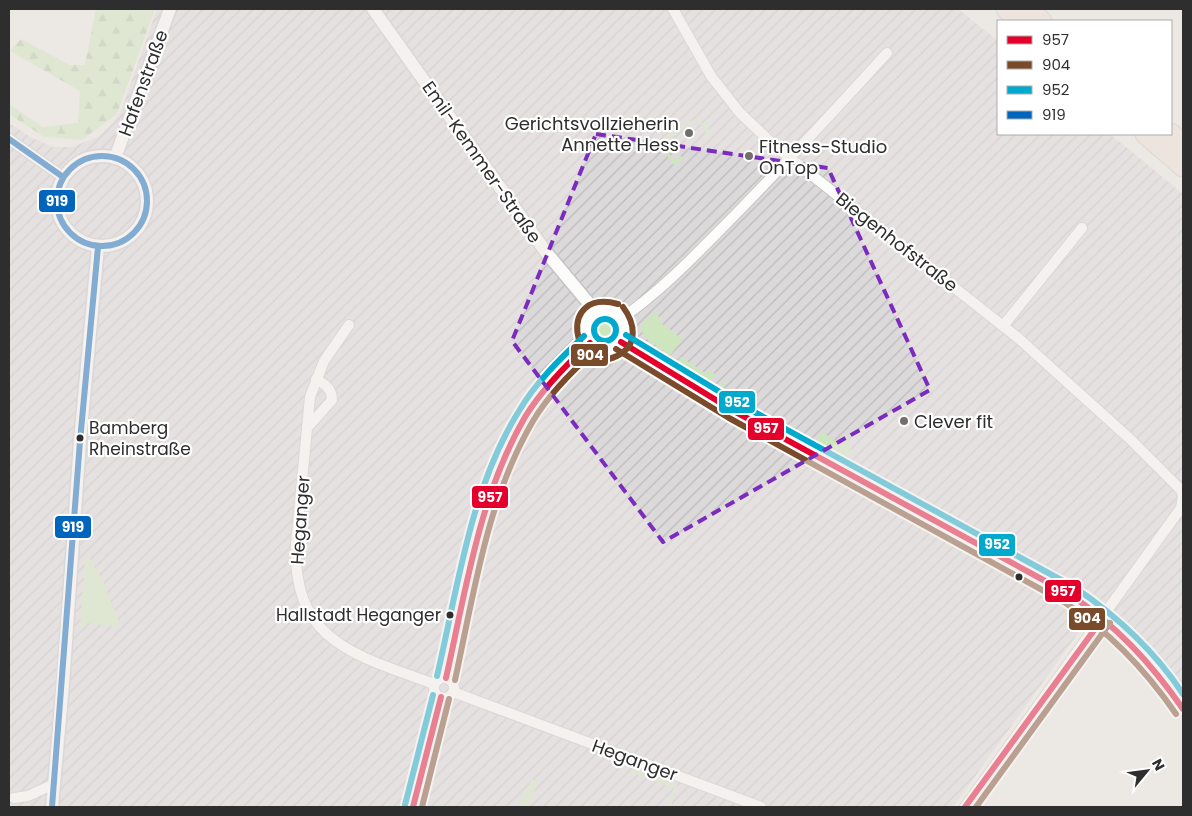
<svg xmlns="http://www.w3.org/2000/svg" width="1192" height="816" font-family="Poppins,sans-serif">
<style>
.industrial{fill:url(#industrial-furrows)}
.grass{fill:#cee6be}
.forest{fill:url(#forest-firs)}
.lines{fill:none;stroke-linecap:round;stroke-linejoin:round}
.minor-casing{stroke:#c5c4c5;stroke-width:12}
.tertiary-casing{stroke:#c5c4c5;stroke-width:15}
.motorway-casing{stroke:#c6c5c4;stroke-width:21}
.minor{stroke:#fcfcfb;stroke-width:10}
.tertiary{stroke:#fcfcfb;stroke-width:12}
.motorway{stroke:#eadfd6;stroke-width:19}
.bus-1-casing{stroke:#fff;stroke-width:10}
.bus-2-casing{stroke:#fff;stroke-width:10}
.bus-3-casing{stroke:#fff;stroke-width:10}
.bus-4-casing{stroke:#fff;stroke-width:10}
.bus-1{stroke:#e4002b;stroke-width:6}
.bus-2{stroke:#7a4b2a;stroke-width:6}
.bus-3{stroke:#00a9ce;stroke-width:6}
.bus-4{stroke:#0065bd;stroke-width:6}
.marked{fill:none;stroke:#7b2cbf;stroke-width:4;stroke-dasharray:10 6;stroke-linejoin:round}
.poi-dot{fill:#706f6e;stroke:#fff;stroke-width:2}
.bus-dot{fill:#2e2e2e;stroke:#fff;stroke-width:2}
.labels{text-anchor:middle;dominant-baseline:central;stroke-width:4.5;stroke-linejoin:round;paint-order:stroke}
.bus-label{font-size:17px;fill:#2e2e2e;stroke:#fff;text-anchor:start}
.street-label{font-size:18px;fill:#2e2e2e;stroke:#fff}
.poi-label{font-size:18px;fill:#2e2e2e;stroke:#fff;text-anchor:start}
.line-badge{stroke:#fff;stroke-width:2}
.badge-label{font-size:14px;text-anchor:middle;font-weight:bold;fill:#fff}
</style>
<defs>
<pattern id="industrial-furrows" width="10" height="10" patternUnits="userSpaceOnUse" patternTransform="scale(1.25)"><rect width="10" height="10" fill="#dcd9db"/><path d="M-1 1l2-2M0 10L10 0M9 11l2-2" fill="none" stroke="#bdbbbc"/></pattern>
<pattern id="forest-firs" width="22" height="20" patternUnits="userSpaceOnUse" patternTransform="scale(1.25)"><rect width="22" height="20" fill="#cee6be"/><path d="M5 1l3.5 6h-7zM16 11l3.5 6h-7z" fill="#b1c6a4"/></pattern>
</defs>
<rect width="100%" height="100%" fill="#ece8e4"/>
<!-- industrial -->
<path class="industrial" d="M157 9H958L998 41V134H1110L1183 194V694L1158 659 1098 600 1076 636 953 807H9V123L32 138 53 147H72L98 137 111 125 121 111Z"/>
<!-- grass -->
<g class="grass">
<path d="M697 118 703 124 708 121 709 138 698 120 662 142 673 160 681 156 683 160 673 165 658 141Z"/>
<path d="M656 311 661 323 682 339 671 355C663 350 637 337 642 325 645 320 652 315 656 311Z"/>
<circle cx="605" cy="329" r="13"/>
<path d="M681 357 705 373 707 370 715 374 710 382 678 361Z"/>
<path d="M724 380 726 381 723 387 753 403 756 398 758 399 753 408 719 389Z"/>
<path d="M822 432 840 444 845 437 849 440 851 450 846 459 816 443Z"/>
<path d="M86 552 103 581 121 627 86 623 85 627H80Z"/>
<path d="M635 769 677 785 671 807H667L674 788 630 772Z"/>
<path d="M532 779 538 782 528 806 531 807H518Z"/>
</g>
<!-- forest -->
<path class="forest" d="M96 9H155L117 114 82 140 44 137 9 114V104L43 127 78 123 80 91 10 51 21 39 70 65H85Z"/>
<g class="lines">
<!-- minor casing -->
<g class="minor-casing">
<g id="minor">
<path d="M673 9 711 76 740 113 776 147 1017 337 1130 439 1181 490 1183 496 1181 508 965 807"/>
<path d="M9 139 63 177"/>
<path d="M622 318C664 289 698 252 734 216 786 163 837 108 887 53"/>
<path d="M349 325 324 361 310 397 296 543C292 643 356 655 434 684"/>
<path d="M1003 326 1082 228"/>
<path d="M307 428 332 400C332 389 325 384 316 379"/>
<circle cx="444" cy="688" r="10"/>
<path d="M446 678C467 591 479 495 525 417 542 389 566 364 590 343"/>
<path d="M453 692 761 807"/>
<path d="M14 798 28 796 54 784"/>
<path d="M413 807 441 697"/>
</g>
</g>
<!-- tertiary casing -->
<g class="tertiary-casing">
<g id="tertiary">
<path d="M373 9 546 252 596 312"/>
<circle cx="102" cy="201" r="45"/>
<path d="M115 158 170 9"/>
<circle cx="605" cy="330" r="20"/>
<path d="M621 342C719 407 824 460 927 516 980 546 1038 572 1088 607 1126 633 1158 671 1183 709"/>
<path d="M52 807 63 685 80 441 98 247"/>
</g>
</g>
<!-- motorway casing -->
<g class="motorway-casing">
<g id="motorway">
<path d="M1006 9 1019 21"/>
<path d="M1029 9 1042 21"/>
<path d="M1171 133 1183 144"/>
<path d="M1145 134 1183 167"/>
</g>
</g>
<!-- minor -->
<use href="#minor" class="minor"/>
<!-- tertiary -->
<use href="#tertiary" class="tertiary"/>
<!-- motorway -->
<use href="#motorway" class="motorway"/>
<!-- bus-1 casing -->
<g class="bus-1-casing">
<g id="bus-1">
<path d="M621 342 734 411 1069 594C1116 625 1151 663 1183 709"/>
<path d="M446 678C466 590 479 496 525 417 542 389 566 365 590 343"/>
<path d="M413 807 441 697"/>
<path d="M965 807 1103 618"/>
</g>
</g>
<!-- bus-2 casing -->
<g class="bus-2-casing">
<g id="bus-2">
<path d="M618 304C556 287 572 378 617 356 639 345 635 323 623 307"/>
<path d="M616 349 729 418 1064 602C1110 632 1145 669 1176 714"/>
<path d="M455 680C474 593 487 499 533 421 549 394 572 371 596 350"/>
<path d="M422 807 449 699"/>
<path d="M976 807 1110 623"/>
</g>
</g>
<!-- bus-3 casing -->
<g class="bus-3-casing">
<g id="bus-3">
<circle cx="605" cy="330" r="11"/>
<path d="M626 335 738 403 1074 587C1117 616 1154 650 1183 694"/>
<path d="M437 676C458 587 470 489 519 411 536 382 560 359 584 336"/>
<path d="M405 805 433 695"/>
</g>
</g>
<!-- bus-4 casing -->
<g class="bus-4-casing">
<g id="bus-4">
<path d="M9 139 63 177"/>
<circle cx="102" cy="201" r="45"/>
<path d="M52 807 80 441 98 247"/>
</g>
</g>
<!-- bus-1 -->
<use href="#bus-1" class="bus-1"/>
<!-- bus-2 -->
<use href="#bus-2" class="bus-2"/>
<!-- bus-3 -->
<use href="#bus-3" class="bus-3"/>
<!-- bus-4 -->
<use href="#bus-4" class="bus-4"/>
</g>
<!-- marked area -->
<path d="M0 0H1192V816H0ZM596 134 828 168 930 390 663 542 512 341Z" fill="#ece8e4" fill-opacity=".55" fill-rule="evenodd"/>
<path class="marked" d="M596 134 828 168 930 390 663 542 512 341Z"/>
<!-- markers -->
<g class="poi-dot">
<circle cx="689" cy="133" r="5"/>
<circle cx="749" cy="156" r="5"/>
<circle cx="904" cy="421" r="5"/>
</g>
<g class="bus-dot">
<circle cx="80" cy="438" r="4.5"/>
<circle cx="1019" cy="577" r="4.5"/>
<circle cx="450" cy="615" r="4.5"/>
</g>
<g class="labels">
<!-- bus labels -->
<g class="bus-label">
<text x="89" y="428">Bamberg<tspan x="89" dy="21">Rheinstraße</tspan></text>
<text x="441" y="615" text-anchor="end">Hallstadt Heganger</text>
</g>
<!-- street labels -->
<g class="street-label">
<text transform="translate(143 83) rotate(-70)">Hafenstraße</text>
<text transform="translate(482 162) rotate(55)">Emil-Kemmer-Straße</text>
<text transform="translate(897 242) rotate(38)">Biegenhofstraße</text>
<text transform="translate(300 520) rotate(-86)">Heganger</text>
<text transform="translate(635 760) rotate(20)">Heganger</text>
</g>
<!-- poi labels -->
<g class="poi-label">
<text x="679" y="123" text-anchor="end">Gerichtsvollzieherin<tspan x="679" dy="21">Annette Hess</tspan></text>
<text x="759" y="146">Fitness-Studio<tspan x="759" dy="21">OnTop</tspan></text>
<text x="914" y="421">Clever fit</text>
</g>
</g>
<g class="line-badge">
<rect x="38" y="189" width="38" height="24" rx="5" fill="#0065bd"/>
<rect x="570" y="343" width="39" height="24" rx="5" fill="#7a4b2a"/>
<rect x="718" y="390" width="38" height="24" rx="5" fill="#00a9ce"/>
<rect x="747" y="417" width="38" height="24" rx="5" fill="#e4002b"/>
<rect x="471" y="485" width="38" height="24" rx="5" fill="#e4002b"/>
<rect x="54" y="515" width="38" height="24" rx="5" fill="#0065bd"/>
<rect x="978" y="533" width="38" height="24" rx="5" fill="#00a9ce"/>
<rect x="1044" y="579" width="38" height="24" rx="5" fill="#e4002b"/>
<rect x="1068" y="607" width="38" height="24" rx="5" fill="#7a4b2a"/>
</g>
<g class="badge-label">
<text x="57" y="206">919</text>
<text x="590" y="360">904</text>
<text x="737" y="407">952</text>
<text x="766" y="433">957</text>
<text x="490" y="502">957</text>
<text x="73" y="532">919</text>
<text x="997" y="549">952</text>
<text x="1063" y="596">957</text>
<text x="1087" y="623">904</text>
</g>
<!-- border -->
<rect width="1192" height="816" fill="none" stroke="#2e2e2e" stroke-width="20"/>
<!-- legend -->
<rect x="997" y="20" width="175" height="115" fill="#ffffff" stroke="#ababab"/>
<rect x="1007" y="36" width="25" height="8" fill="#e4002b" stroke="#ababab"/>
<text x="1042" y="45" font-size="15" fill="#2e2e2e">957</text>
<rect x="1007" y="61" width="25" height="8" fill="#7a4b2a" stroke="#ababab"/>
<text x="1042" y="70" font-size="15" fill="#2e2e2e">904</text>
<rect x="1007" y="86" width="25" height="8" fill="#00a9ce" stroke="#ababab"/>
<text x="1042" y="95" font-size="15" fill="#2e2e2e">952</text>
<rect x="1007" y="111" width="25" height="8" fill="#0065bd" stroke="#ababab"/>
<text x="1042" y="120" font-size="15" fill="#2e2e2e">919</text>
<!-- north arrow -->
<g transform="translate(1147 771) rotate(61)" stroke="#ffffff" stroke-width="4" paint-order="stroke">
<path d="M0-4L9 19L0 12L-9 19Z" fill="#2e2e2e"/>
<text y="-8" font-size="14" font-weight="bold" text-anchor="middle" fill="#2e2e2e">N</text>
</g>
</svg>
